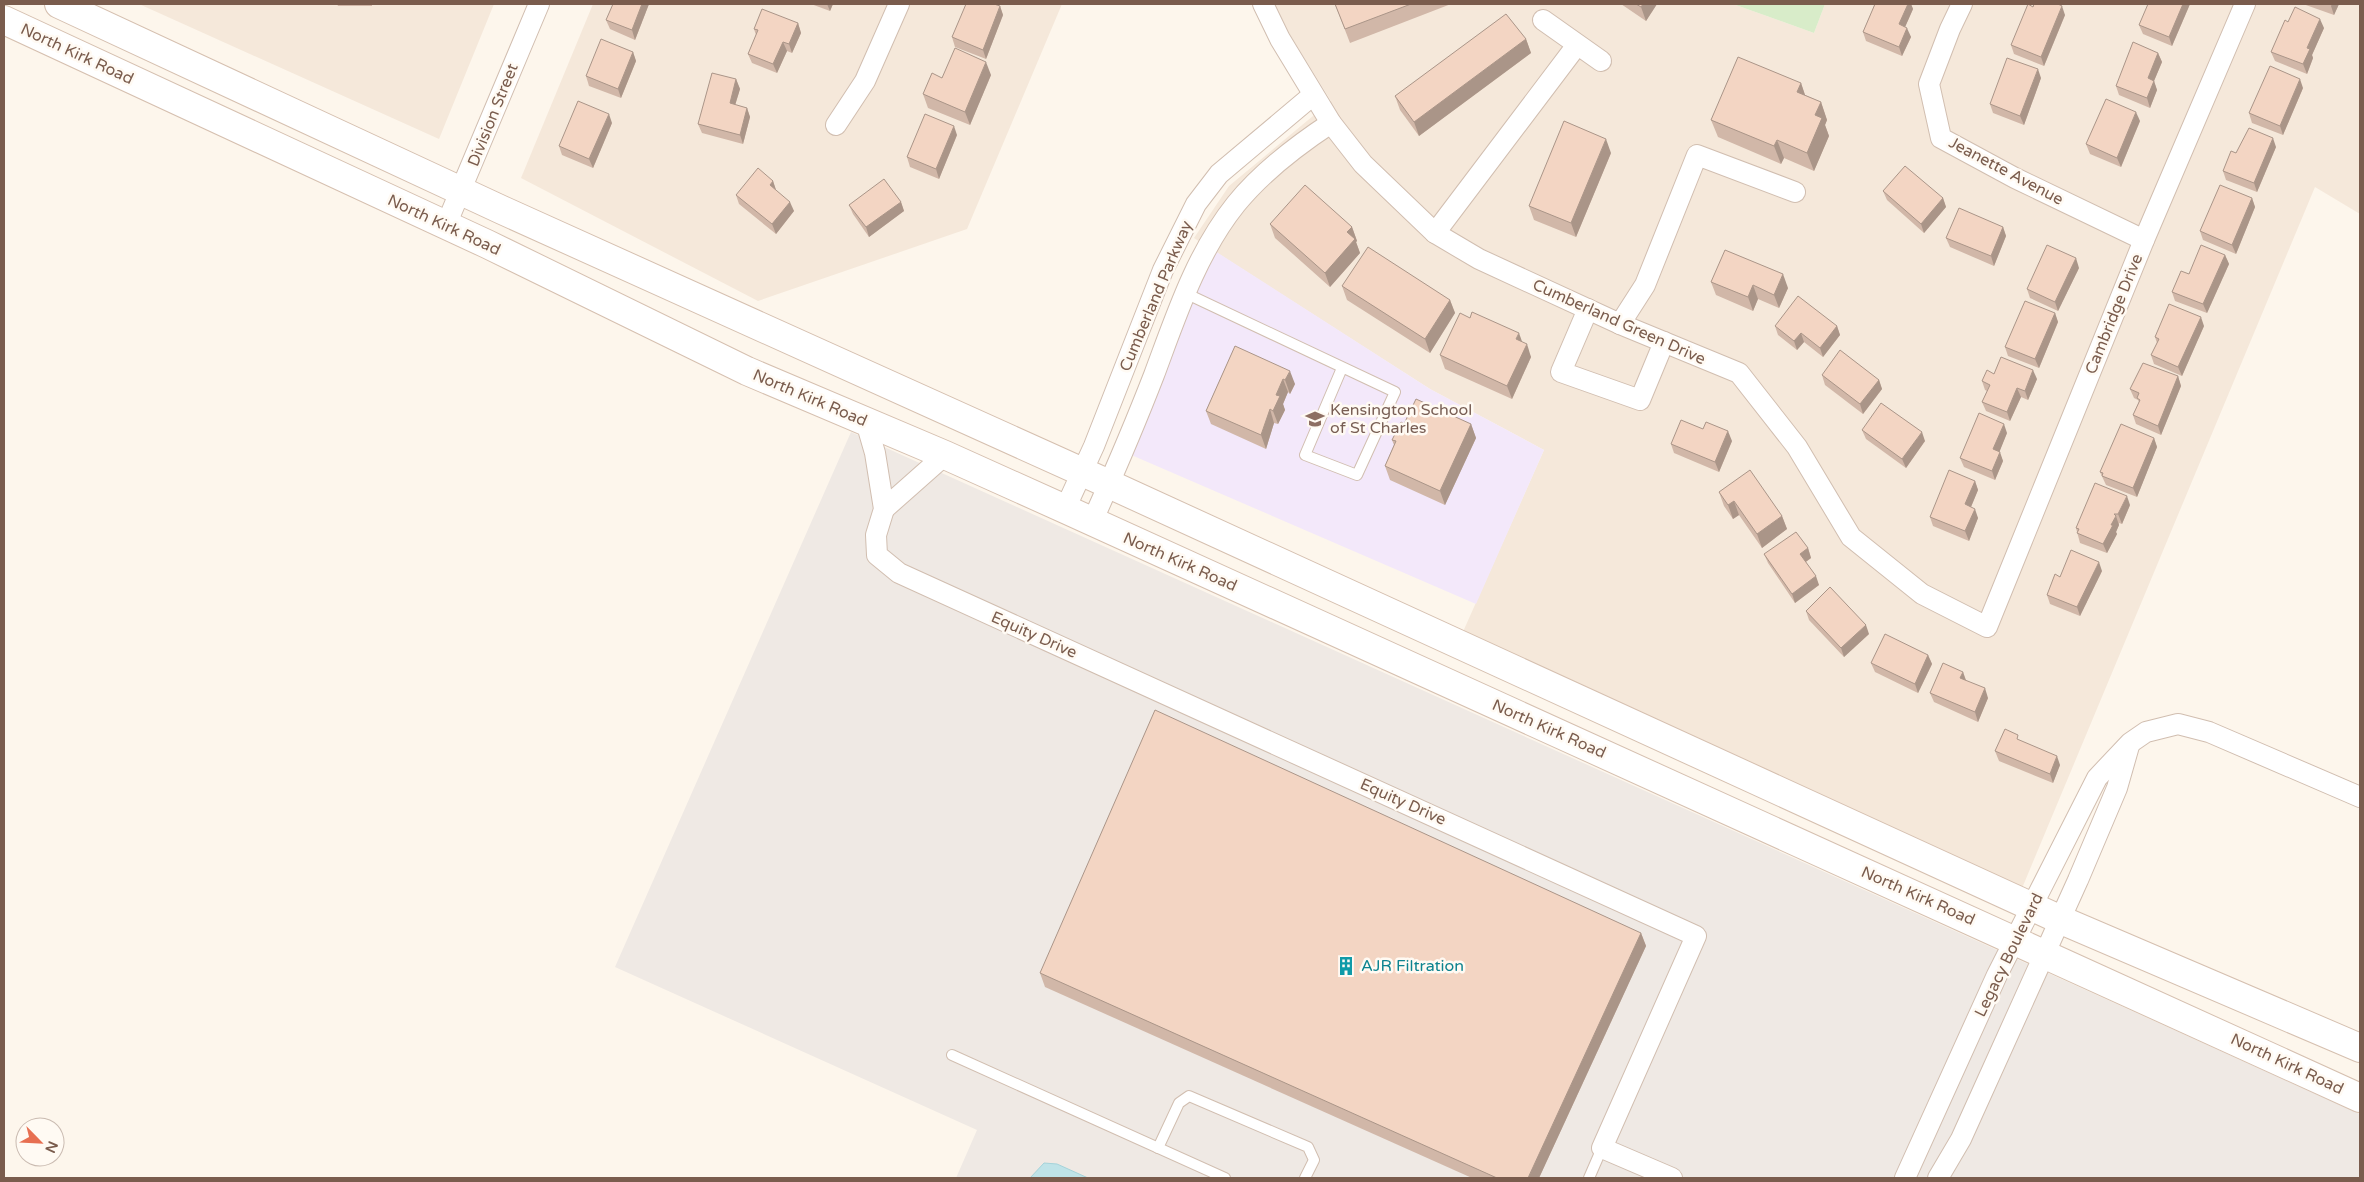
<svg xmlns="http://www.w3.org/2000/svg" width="2364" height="1182" font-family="'Varela Round',sans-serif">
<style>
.residential{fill:#f5e8da}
.industrial{fill:#efe9e4}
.education{fill:#f3e8fa}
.green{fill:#d8ecc9}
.water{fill:#bfe3e8;stroke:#a5d3da}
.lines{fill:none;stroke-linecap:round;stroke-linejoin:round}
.service-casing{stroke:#d1beb0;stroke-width:12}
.minor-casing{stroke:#d1beb0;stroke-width:22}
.secondary-casing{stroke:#d6c0b0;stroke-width:30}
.service{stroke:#fff;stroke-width:10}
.minor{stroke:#fff;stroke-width:20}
.secondary{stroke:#fff;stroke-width:28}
.wall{fill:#d1b7a8}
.shaded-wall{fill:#aa9588}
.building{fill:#f3d5c3;stroke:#aa9588}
.labels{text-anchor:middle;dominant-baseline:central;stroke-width:5;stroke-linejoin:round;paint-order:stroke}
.street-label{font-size:16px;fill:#7a5c4d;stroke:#fffaf3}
.education-label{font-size:16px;fill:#785e54;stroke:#fffaf3;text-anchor:start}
.culture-label{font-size:16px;fill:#0d838f;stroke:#fffaf3;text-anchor:start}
</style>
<rect width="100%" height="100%" fill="#fdf6ec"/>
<!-- residential -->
<g class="residential">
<path d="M139 4H494L439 139Z"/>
<path d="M593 4H1062L967 229 758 301 521 178Z"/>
<path d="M1271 4H1733L1814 33 1825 4H2360V214L2315 187 2020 893 1462 634 1544 450 1430 389 1194 238 1229 186 1331 101Z"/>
</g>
<!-- industrial -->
<path class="industrial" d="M851 432 2360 1114V1178H956L977 1130 615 967Z"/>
<!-- education -->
<path class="education" d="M1215 251 1430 389 1544 450 1476 604 1129 454 1188 306Z"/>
<!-- green -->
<path class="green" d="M1733 4H1825L1814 33Z"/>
<!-- water -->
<path class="water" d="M1044 1163 1057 1164 1088 1178H1030Z"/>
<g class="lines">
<!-- service casing -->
<g class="service-casing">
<g id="service">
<path d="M1185 293 1395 392 1357 475 1305 455 1342 368"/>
<path d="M952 1055 1225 1178"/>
<path d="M1158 1148 1179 1103 1189 1096 1308 1147 1314 1160 1305 1178"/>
<path d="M1589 1178 1602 1148"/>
</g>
</g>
<!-- minor casing -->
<g class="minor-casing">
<g id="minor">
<path d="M1263 4 1280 39 1331 123 1363 164 1435 233 1479 259 1620 324 1739 373 1797 447 1851 537 1922 594 1987 627 2144 240 2245 4"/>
<path d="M1962 4 1950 29 1929 84 1941 138 2015 178 2144 240"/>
<path d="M1543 20 1601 61"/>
<path d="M836 125 865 81 899 4"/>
<path d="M446 225 539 4"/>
<path d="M1435 233 1577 45"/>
<path d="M1588 309 1561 372 1640 400 1664 342"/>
<path d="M1620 324 1645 285 1697 155 1795 192"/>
<path d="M866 422 875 453 884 509 876 535 877 555 899 573 1696 936 1602 1148 1672 1178"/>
<path d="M884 509 945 455"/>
<path d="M1065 509 1094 446 1163 270 1196 204 1219 174 1313 95"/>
<path d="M1092 522C1114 473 1135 424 1154 375 1176 316 1196 254 1236 204 1263 171 1296 146 1331 123"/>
<path d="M1905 1178 1997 975 2097 778 2130 743 2146 732 2178 724 2209 732 2360 797"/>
<path d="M1938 1178 1961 1139 2078 880 2117 788 2129 746"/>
</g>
</g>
<!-- secondary casing -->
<g class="secondary-casing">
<g id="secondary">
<path d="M59 4 502 210 1109 484 2061 920 2360 1048"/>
<path d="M4 20 487 244 747 371 945 455 1065 509 2360 1098"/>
</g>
</g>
<!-- service -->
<use href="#service" class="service"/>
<!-- minor -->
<use href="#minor" class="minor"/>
<!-- secondary -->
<use href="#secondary" class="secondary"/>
</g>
<!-- wall -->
<g class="wall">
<path d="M337 4H372V6H338Z"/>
<path d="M649 4 635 40 610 29 606 20Z"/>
<path d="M811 4H833L830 11Z"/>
<path d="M1335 4H1451L1350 43Z"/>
<path d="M1621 4H1657L1646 21Z"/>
<path d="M1875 4H1911L1913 9 1905 27 1911 37 1902 56 1866 41 1863 32Z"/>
<path d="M2190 4 2172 46 2143 34 2139 25Z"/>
<path d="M2303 4H2339L2334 15Z"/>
<path d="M1000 6 1003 15 986 59 955 47 952 37Z"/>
<path d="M2033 7 2065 15 2044 66 2014 54 2011 45Z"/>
<path d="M2288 22 2324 28 2312 55 2313 58 2307 74 2275 61 2271 52Z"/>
<path d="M798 23 801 33 792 53 787 51 777 73 752 63 748 54 756 35 754 29Z"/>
<path d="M1526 39 1531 53 1419 136 1400 110 1395 96Z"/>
<path d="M633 52 636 61 621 98 589 86 586 76Z"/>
<path d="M2158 53 2162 62 2154 81 2157 90 2150 108 2119 95 2116 86Z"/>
<path d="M991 75 970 125 928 108 923 94 942 78Z"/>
<path d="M2041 78 2024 125 1993 113 1990 104Z"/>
<path d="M736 79 740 89 735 105 747 108 750 117 743 144 702 133 698 124Z"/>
<path d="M1801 83 1805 95 1821 102 1827 120 1825 125 1829 136 1814 171 1784 158 1781 164 1718 137 1711 120Z"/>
<path d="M2303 88 2283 135 2252 123 2249 113Z"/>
<path d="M2140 121 2121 167 2090 154 2086 144Z"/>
<path d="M612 123 593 168 562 155 559 146Z"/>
<path d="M957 135 939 179 910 167 907 157Z"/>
<path d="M2276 147 2257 192 2226 180 2223 171 2236 153Z"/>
<path d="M1611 153 1576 237 1534 220 1529 206Z"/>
<path d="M773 181 776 190 794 211 776 234 739 204 736 195Z"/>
<path d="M1883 191 1943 198 1946 207 1924 233 1887 200Z"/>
<path d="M2252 198 2255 207 2236 254 2203 240 2200 231Z"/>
<path d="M901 202 904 211 869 237 853 214 849 205Z"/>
<path d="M1270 224 1352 227 1357 241 1356 242 1360 253 1330 287 1275 238Z"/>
<path d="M2003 227 2006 236 1994 266 1950 247 1946 238Z"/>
<path d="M2225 255 2229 264 2207 313 2175 301 2172 292 2189 274Z"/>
<path d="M2079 268 2058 311 2030 298 2027 289Z"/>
<path d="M1711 282 1788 288 1779 308 1758 299 1753 311 1716 295Z"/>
<path d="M1342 286 1450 300 1455 313 1430 353 1347 300Z"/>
<path d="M2055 313 2058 322 2039 368 2008 356 2005 347Z"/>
<path d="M1775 326H1837L1840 335 1823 357 1804 342 1797 350 1778 335Z"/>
<path d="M2204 326 2182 376 2154 364 2151 355 2157 343 2155 337Z"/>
<path d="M1522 342 1531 357 1512 399 1445 369 1440 355Z"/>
<path d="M1235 346 1295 384 1290 394 1288 392 1283 404 1285 410 1278 424 1274 423 1266 449 1211 424 1206 411Z"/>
<path d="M1994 374 2037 379 2028 400 2021 397 2010 421 1986 411 1982 402 1987 391 1985 390 1982 381Z"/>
<path d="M1822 375 1879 380 1882 389 1863 414 1825 385Z"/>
<path d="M2178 376 2181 386 2161 435 2136 424 2133 415 2139 402 2138 400 2134 398 2130 389Z"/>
<path d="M1404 424H1471L1476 438 1445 505 1390 480 1385 466 1394 445 1392 440Z"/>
<path d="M1862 430 1925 441 1906 468 1866 439Z"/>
<path d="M2007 433 1999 452 2003 461 1995 480 1964 467 1960 458Z"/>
<path d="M2154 438 2157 447 2137 497 2106 485 2100 472Z"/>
<path d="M1732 441 1719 472 1674 453 1671 444Z"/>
<path d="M1975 481 1978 490 1971 507 1978 518 1969 541 1933 526 1930 517Z"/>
<path d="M1719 492 1782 516 1787 529 1762 548 1739 515 1733 519 1724 506Z"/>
<path d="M2130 505 2122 524 2119 523V525L2116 532 2117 534 2107 553 2080 543 2076 528Z"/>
<path d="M1808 548 1811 558 1806 562 1819 585 1795 603 1768 563 1764 554Z"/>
<path d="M2102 571 2080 616 2050 604 2047 595 2060 577Z"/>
<path d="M1806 611 1869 634 1844 657 1809 620Z"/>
<path d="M1928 655 1932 664 1918 693 1875 672 1871 663Z"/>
<path d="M1963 672 1966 680 1988 698 1978 722 1934 702 1930 693Z"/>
<path d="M2020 741 2060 765 2053 783 1999 761 1995 751Z"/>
<path d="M1641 933 1646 946 1539 1178H1472L1045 987 1040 973Z"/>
</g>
<!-- shaded-wall -->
<g class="shaded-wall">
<path d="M642 4H649L635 40 632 30Z"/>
<path d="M827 4H833L830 11Z"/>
<path d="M1643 4H1657L1646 21 1641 7Z"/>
<path d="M1908 4H1911L1913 9 1902 34 1899 24Z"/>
<path d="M2183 4H2190L2172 46 2169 37Z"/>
<path d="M2332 4H2339L2334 15 2331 6Z"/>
<path d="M1000 6 1003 15 986 59 983 50Z"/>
<path d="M2062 6 2065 15 2044 66 2041 57Z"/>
<path d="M2320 19 2324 28 2312 55 2313 58 2307 74 2303 64 2307 48Z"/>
<path d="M798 23 801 33 792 53 789 44Z"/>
<path d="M1907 28 1911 37 1902 56 1899 47Z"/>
<path d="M1526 39 1531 53 1419 136 1414 122Z"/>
<path d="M783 42 787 51 777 73 773 64Z"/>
<path d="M633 52 636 61 621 98 618 89Z"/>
<path d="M2158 53 2162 62 2154 81 2157 90 2150 108 2147 98 2148 78Z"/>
<path d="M986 62 991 75 970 125 965 112Z"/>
<path d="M2038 69 2041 78 2024 125 2020 116Z"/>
<path d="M736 79 740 89 733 112 730 103Z"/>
<path d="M2300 79 2303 88 2283 135 2280 126Z"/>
<path d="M1801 83 1807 101 1797 92Z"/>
<path d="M1821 102 1827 120 1825 125 1829 136 1814 171 1807 153 1815 115Z"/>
<path d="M747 108 750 117 743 144 740 135Z"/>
<path d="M2136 112 2140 121 2121 167 2117 158Z"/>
<path d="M609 114 612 123 593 168 589 159Z"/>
<path d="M954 126 957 135 939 179 936 169Z"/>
<path d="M2273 138 2276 147 2257 192 2254 183Z"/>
<path d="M1606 139 1611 153 1576 237 1571 223Z"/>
<path d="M1777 140 1784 158 1781 164 1774 146Z"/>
<path d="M773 181 776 190 770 185Z"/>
<path d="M1943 198 1946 207 1924 233 1921 224Z"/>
<path d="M2252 198 2255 207 2236 254 2232 245Z"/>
<path d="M790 202 794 211 776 234 772 224Z"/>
<path d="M901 202 904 211 869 237 866 227Z"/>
<path d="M1352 227 1357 241 1356 242 1360 253 1330 287 1325 273 1347 232Z"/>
<path d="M2003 227 2006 236 1994 266 1991 256Z"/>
<path d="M2225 255 2229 264 2207 313 2203 304Z"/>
<path d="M2076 258 2079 268 2058 311 2055 302Z"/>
<path d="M1783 274 1788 288 1779 308 1774 295Z"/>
<path d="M1753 285 1758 299 1753 311 1748 297Z"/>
<path d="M1450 300 1455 313 1430 353 1425 339Z"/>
<path d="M2055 313 2058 322 2039 368 2035 359Z"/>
<path d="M2201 317 2204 326 2182 376 2178 367Z"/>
<path d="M1837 326 1840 335 1823 357 1820 348Z"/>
<path d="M1519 333 1524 347 1516 339Z"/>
<path d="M1801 333 1804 342 1797 350 1794 341Z"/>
<path d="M1527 344 1531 357 1512 399 1507 386Z"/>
<path d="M2033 370 2037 379 2028 400 2025 391Z"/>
<path d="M1290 371 1295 384 1290 394 1285 380Z"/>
<path d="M2178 376 2181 386 2161 435 2158 426Z"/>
<path d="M1283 379 1288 392 1283 404 1285 410 1278 424 1273 411 1276 395Z"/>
<path d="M1879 380 1882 389 1863 414 1860 404Z"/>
<path d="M2017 388 2021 397 2010 421 2007 412Z"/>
<path d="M1270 409 1274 423 1266 449 1261 435Z"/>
<path d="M1471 424 1476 438 1445 505 1440 491Z"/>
<path d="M2004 424 2007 433 1997 458 1993 449Z"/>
<path d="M1728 431 1732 441 1719 472 1715 462Z"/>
<path d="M1922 432 1925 441 1906 468 1902 459Z"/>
<path d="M2154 438 2157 447 2137 497 2133 488Z"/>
<path d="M2000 452 2003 461 1995 480 1992 471Z"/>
<path d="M1975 481 1978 490 1968 514 1965 504Z"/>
<path d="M2127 496 2130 505 2122 524 2118 514Z"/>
<path d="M1734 501 1739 515 1733 519 1728 505Z"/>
<path d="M1975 509 1978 518 1969 541 1965 531Z"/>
<path d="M1782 516 1787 529 1762 548 1757 534Z"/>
<path d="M2116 516 2119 525 2116 532 2117 534 2107 553 2103 544 2111 525Z"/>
<path d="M1808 548 1811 558 1804 563 1800 554Z"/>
<path d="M2099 562 2102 571 2080 616 2077 607Z"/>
<path d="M1816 576 1819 585 1795 603 1792 594Z"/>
<path d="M1866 625 1869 634 1844 657 1841 648Z"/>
<path d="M1928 655 1932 664 1918 693 1915 684Z"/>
<path d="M1963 672 1966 681 1960 678Z"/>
<path d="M1985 688 1988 698 1978 722 1975 712Z"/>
<path d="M2057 756 2060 765 2053 783 2050 774Z"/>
<path d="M1641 933 1646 946 1539 1178H1528Z"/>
</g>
<!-- building -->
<g class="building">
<path d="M613 4H642L632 30 606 20Z"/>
<path d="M966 4H994L1000 6 983 50 952 37Z"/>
<path d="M1335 4H1411L1345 29Z"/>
<path d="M1636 4H1643L1641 7Z"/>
<path d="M1875 4H1908L1899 24 1907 28 1899 47 1863 32Z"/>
<path d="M2028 4 2033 7 2034 4H2058L2062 6 2041 57 2011 45Z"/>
<path d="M2148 4H2183L2169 37 2139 25Z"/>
<path d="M2295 7 2320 19 2307 48 2310 49 2303 64 2271 52 2285 20 2288 22Z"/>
<path d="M762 9 798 23 789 44 783 42 773 64 748 54 758 30 754 29Z"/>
<path d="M1506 14 1526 39 1414 122 1395 96Z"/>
<path d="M601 39 633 52 618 89 586 76Z"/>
<path d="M2133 42 2158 53 2148 78 2154 81 2147 98 2116 86Z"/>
<path d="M955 48 986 62 965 112 923 94 932 73 942 78Z"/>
<path d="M1738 57 1801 83 1797 92 1821 102 1815 115 1822 118 1807 153 1777 140 1774 146 1711 120Z"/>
<path d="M2007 58 2038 69 2020 116 1990 104Z"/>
<path d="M2270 66 2300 79 2280 126 2249 113Z"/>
<path d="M712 73 736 79 730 103 747 108 740 135 698 124Z"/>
<path d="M2106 99 2136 112 2117 158 2086 144Z"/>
<path d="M578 101 609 114 589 159 559 146Z"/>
<path d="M925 114 954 126 936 169 907 157Z"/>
<path d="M1564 121 1606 139 1571 223 1529 206Z"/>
<path d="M2249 128 2273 138 2254 183 2223 171 2231 151 2236 153Z"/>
<path d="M1905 166 1943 198 1921 224 1883 191Z"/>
<path d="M758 168 773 181 770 185 790 202 772 224 736 195Z"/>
<path d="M884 179 901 202 866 227 849 205Z"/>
<path d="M1305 185 1352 227 1347 232 1355 239 1325 273 1270 224Z"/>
<path d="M2220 185 2252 198 2232 245 2200 231Z"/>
<path d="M1959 208 2003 227 1991 256 1946 238Z"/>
<path d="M2047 245 2076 258 2055 302 2027 289Z"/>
<path d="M2201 245 2225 255 2203 304 2172 292 2181 271 2189 274Z"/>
<path d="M1368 247 1450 300 1425 339 1342 286Z"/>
<path d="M1725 250 1783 274 1774 295 1753 285 1748 297 1711 282Z"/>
<path d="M1798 296 1837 326 1820 348 1801 333 1794 341 1775 326Z"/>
<path d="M2025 301 2055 313 2035 359 2005 347Z"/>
<path d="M2169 304 2201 317 2178 367 2151 355 2159 339 2155 337Z"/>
<path d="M1472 312 1519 333 1516 339 1527 344 1507 386 1440 355 1460 313 1470 318Z"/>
<path d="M1235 346 1290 371 1285 380 1283 379 1276 395 1280 396 1273 411 1270 409 1261 435 1206 411Z"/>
<path d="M1840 350 1879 380 1860 404 1822 375Z"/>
<path d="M2001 357 2033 370 2025 391 2017 388 2007 412 1982 402 1990 385 1982 381 1987 370 1994 374Z"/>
<path d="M2143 363 2178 376 2158 426 2133 415 2140 400 2137 398 2139 393 2130 389Z"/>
<path d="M1416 399 1471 424 1440 491 1385 466 1396 441 1392 440 1401 422 1404 424Z"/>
<path d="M1881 403 1922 432 1902 459 1862 430Z"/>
<path d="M1979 413 2004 424 1993 449 2000 452 1992 471 1960 458Z"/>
<path d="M1681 420 1703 429 1706 422 1728 431 1715 462 1671 444Z"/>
<path d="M2121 424 2154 438 2133 488 2102 476 2103 473 2100 472Z"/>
<path d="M1750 470 1782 516 1757 534 1734 501 1728 505 1719 492Z"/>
<path d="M1949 470 1975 481 1965 504 1975 509 1965 531 1930 517Z"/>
<path d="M2095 483 2127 496 2118 514H2114L2116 516 2111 525H2113L2103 544 2077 533 2079 529 2076 528Z"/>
<path d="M1796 532 1808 548 1800 554 1816 576 1792 594 1764 554Z"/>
<path d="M2071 550 2099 562 2077 607 2047 595 2055 574 2060 577Z"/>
<path d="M1830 587 1866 625 1841 648 1806 611Z"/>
<path d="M1885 634 1928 655 1915 684 1871 663Z"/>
<path d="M1943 663 1963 672 1960 678 1985 688 1975 712 1930 693Z"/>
<path d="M1155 710 1641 933 1528 1178H1497L1040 973Z"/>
<path d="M2005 729 2018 735 2017 739 2057 756 2050 774 1995 751Z"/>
</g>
<!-- icons -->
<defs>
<g id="school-bare" transform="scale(1.5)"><path d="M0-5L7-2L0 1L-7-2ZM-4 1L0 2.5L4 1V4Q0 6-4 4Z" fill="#8d6e63" stroke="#fffaf3" stroke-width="2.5" paint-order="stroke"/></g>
<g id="building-bare" transform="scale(1.5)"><path d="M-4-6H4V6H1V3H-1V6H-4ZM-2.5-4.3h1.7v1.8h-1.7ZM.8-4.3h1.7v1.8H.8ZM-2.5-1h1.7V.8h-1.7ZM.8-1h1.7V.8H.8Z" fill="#0f9aa8" stroke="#fffaf3" stroke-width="2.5" paint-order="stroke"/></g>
</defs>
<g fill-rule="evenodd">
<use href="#school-bare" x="1315" y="419"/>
<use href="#building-bare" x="1346" y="966"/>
</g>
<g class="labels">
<!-- street labels -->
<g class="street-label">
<text transform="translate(77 54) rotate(25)">North Kirk Road</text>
<text transform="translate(493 115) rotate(-68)">Division Street</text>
<text transform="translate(2006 171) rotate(28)">Jeanette Avenue</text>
<text transform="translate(444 225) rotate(25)">North Kirk Road</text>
<text transform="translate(1156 296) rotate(-67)">Cumberland Parkway</text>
<text transform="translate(2114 314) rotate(-68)">Cambridge Drive</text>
<text transform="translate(1619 322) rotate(24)">Cumberland Green Drive</text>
<text transform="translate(810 398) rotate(23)">North Kirk Road</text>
<text transform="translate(1180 562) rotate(24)">North Kirk Road</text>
<text transform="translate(1034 635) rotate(24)">Equity Drive</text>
<text transform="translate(1549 729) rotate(24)">North Kirk Road</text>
<text transform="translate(1403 802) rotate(24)">Equity Drive</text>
<text transform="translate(1918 896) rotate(24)">North Kirk Road</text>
<text transform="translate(2009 955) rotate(-64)">Legacy Boulevard</text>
<text transform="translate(2287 1064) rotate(25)">North Kirk Road</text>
</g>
<!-- education labels -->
<g class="education-label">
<text x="1330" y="410">Kensington School<tspan x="1330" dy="18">of St Charles</tspan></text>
</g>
<!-- culture labels -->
<g class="culture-label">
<text x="1361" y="966">AJR Filtration</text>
</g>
</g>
<!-- border -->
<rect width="2364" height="1182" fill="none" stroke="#7a5c4d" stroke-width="10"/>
<!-- north arrow -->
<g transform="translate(40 1142) rotate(114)"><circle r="24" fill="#fffaf3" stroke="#cabbb1"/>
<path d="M0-4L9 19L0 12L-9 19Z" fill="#e76f51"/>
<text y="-8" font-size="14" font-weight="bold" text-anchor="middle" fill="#7a5c4d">N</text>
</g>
</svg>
